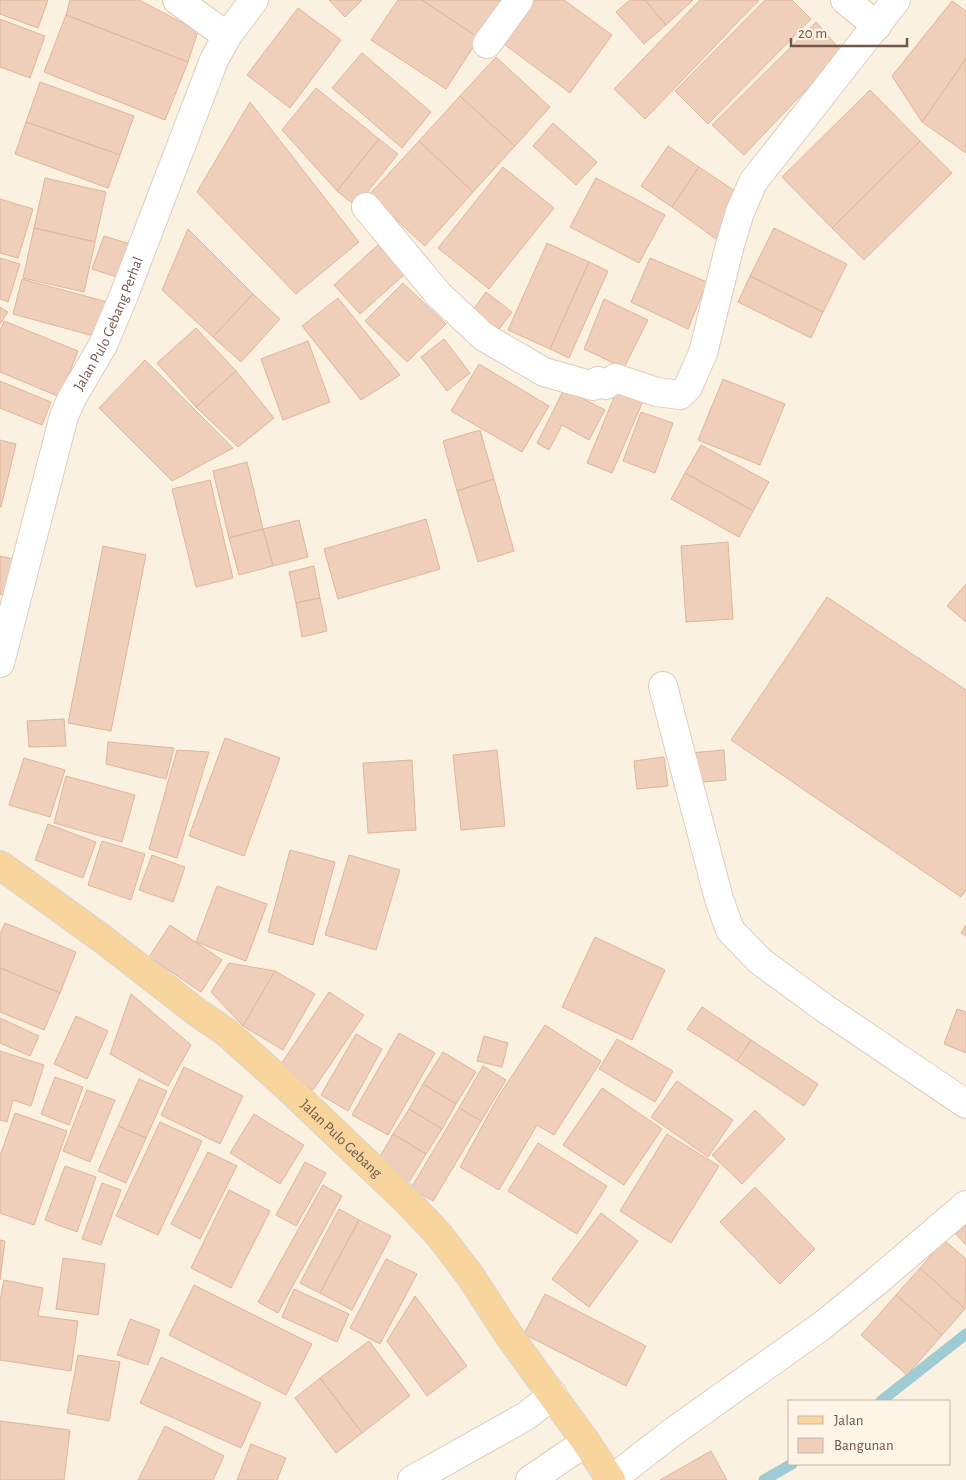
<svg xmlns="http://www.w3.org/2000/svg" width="966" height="1480" font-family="'Alegreya Sans',sans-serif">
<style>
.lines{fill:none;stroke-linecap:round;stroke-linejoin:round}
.stream{stroke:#9ecbd4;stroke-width:11}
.building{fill:#efcfba;stroke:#e0b59b}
.minor-casing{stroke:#decdbd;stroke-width:30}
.major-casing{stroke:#dad3d0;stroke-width:30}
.minor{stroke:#fff;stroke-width:28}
.major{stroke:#f7d59c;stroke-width:28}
.labels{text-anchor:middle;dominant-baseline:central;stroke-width:4;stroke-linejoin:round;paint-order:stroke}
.street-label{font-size:15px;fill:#705749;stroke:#fef5e6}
</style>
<rect width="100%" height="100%" fill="#fbf1e1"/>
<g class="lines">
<!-- stream -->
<g class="stream">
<path d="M881 1401 966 1334"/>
<path d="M764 1480 792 1464"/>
</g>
</g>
<!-- building -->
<g class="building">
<path d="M0 0H48L38 28 0 14Z"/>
<path d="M70 0H139L198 31 188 62 66 15Z"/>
<path d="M329 0H362L345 17Z"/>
<path d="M398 0H422L479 38 446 89 371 40Z"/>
<path d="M422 0H504L479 38Z"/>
<path d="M532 0H564L612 35 570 93 501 42Z"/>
<path d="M630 0H645L666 25 644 44 616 12Z"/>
<path d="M645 0H693L666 25Z"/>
<path d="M700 0H759L645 119 614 89Z"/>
<path d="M765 0H792L811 19 708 124 675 91Z"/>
<path d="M952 1 966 11V59L922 122 892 76Z"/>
<path d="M298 8 341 40 290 108 247 75Z"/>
<path d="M66 15 188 62 165 120 44 72Z"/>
<path d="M0 19 45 36 30 78 0 67Z"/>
<path d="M816 22 842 52 744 155 712 125Z"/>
<path d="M362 53 431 112 402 148 332 88Z"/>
<path d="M496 57 550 107 515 146 460 96Z"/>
<path d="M966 59V153L922 122Z"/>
<path d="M40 82 134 116 120 155 26 122Z"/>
<path d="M316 88 379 139 337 191 282 130Z"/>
<path d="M870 90 920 141 832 228 782 177Z"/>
<path d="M460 96 515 146 473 192 419 141Z"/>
<path d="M250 102 359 242 296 294 197 192Z"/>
<path d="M26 122 120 155 108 188 15 154Z"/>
<path d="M553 123 597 162 576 185 533 146Z"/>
<path d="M379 139 398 154 356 206 337 191Z"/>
<path d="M419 141 473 192 425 246 369 195Z"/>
<path d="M920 141 952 173 864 260 832 228Z"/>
<path d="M668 146 699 167 672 207 641 186Z"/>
<path d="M503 167 554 208 489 289 438 248Z"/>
<path d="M699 167 741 195 716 239 672 207Z"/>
<path d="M45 178 106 192 95 242 34 228Z"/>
<path d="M596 178 665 215 639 263 570 227Z"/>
<path d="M0 199 33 209 18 258 0 253Z"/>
<path d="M34 228 95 242 84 292 23 278Z"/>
<path d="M774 228 847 264 823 312 750 276Z"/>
<path d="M188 229 253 294 213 337 162 290Z"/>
<path d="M104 236 137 246 126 280 92 269Z"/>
<path d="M547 243 589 262 550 349 508 330Z"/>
<path d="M379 244 406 273 360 314 334 285Z"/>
<path d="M0 258 20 264 8 302 0 299Z"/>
<path d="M650 258 707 282 688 329 631 302Z"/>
<path d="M589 262 608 271 569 358 550 349Z"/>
<path d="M750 276 823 312 811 338 738 302Z"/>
<path d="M22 279 111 303 101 338 13 314Z"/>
<path d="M403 283 446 324 407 362 365 321Z"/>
<path d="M486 292 512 312 496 333 470 314Z"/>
<path d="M253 294 280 319 241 362 213 337Z"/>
<path d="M338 298 400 375 361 400 302 326Z"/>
<path d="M604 299 648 320 624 368 584 349Z"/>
<path d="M0 307 8 312 0 324Z"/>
<path d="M4 321 78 351 60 397 0 372V331Z"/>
<path d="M196 328 236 371 196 407 157 363Z"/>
<path d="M444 339 470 373 447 391 421 357Z"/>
<path d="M308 341 330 402 283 420 261 359Z"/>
<path d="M145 360 233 448 172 481 99 408Z"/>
<path d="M479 364 549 406 522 452 451 411Z"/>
<path d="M236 371 274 418 238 447 196 407Z"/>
<path d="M723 379 785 404 760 465 698 440Z"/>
<path d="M0 381 51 402 42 425 0 408Z"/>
<path d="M564 389 605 410 589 440 562 425 549 450 537 443Z"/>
<path d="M617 390 643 401 612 473 587 463Z"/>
<path d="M641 412 673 423 655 473 623 461Z"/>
<path d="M480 430 494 479 457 491 443 441Z"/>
<path d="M0 440 16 444 1 507H0Z"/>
<path d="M701 445 769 482 753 511 685 473Z"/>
<path d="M247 462 263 529 229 538 213 471Z"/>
<path d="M685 473 753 511 739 537 671 499Z"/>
<path d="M494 479 514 551 478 562 457 491Z"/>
<path d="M210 480 233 578 196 587 172 489Z"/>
<path d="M426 519 440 569 338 599 324 549Z"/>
<path d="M299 520 308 557 273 566 263 529Z"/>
<path d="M263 529 273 566 239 575 229 538Z"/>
<path d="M728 542 733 619 686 622 681 546Z"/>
<path d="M103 546 146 555 111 731 68 723Z"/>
<path d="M0 556 13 559 4 595 0 594Z"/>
<path d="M314 566 320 598 296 603 289 572Z"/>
<path d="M966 584V622L947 606Z"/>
<path d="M827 597 966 690V890L961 897 731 740Z"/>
<path d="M320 598 327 631 302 637 296 603Z"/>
<path d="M64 719 66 746 29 747 27 721Z"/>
<path d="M225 738 280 758 244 856 189 836Z"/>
<path d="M108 742 174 748 166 779 106 764Z"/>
<path d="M177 750 209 752 177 858 149 849Z"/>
<path d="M497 750 505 826 461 830 453 755Z"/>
<path d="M724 750 726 780 693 783 690 753Z"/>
<path d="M664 757 668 786 637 789 634 761Z"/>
<path d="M24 758 65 770 50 817 9 805Z"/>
<path d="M412 760 416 830 368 833 363 763Z"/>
<path d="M66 776 135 795 122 842 54 823Z"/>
<path d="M48 824 96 842 83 878 35 860Z"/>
<path d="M102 841 145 854 131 900 88 885Z"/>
<path d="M290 850 335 862 313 945 268 932Z"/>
<path d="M152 855 185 867 173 902 139 890Z"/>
<path d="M349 855 400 870 376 950 325 935Z"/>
<path d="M217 886 267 904 246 961 196 942Z"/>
<path d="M5 923 76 952 60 993 0 968V934Z"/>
<path d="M170 925 222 960 201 992 149 957Z"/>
<path d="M966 925V936L961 933Z"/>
<path d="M595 937 665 970 632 1040 562 1007Z"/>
<path d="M229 963 275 971 243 1026 211 992Z"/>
<path d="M0 968 60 993 44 1030 0 1012Z"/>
<path d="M275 971 315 994 283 1050 243 1026Z"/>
<path d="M329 992 364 1015 313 1090 279 1067Z"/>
<path d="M131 994 191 1045 168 1086 110 1054Z"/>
<path d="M702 1007 751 1040 737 1061 687 1029Z"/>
<path d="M957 1009 966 1012V1053L944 1044Z"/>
<path d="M76 1016 108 1031 87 1079 54 1064Z"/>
<path d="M0 1018 39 1036 30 1056 0 1043Z"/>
<path d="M545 1025 601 1061 554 1135 537 1125 499 1190 460 1167 497 1099Z"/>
<path d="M399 1033 435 1053 388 1135 352 1115Z"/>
<path d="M356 1034 382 1049 348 1111 321 1095Z"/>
<path d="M484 1036 508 1043 502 1067 477 1061Z"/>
<path d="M617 1039 673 1071 655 1102 599 1069Z"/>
<path d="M751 1040 818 1084 804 1106 737 1061Z"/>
<path d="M0 1051 44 1065 31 1106 13 1100 7 1122 0 1120Z"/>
<path d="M443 1052 476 1072 456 1104 423 1084Z"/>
<path d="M483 1066 506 1080 481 1121 459 1108Z"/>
<path d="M184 1067 243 1096 220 1144 161 1115Z"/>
<path d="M55 1077 83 1087 69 1125 41 1114Z"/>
<path d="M139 1079 167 1091 146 1138 118 1126Z"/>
<path d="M677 1081 733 1120 708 1157 651 1117Z"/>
<path d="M423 1084 456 1104 442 1129 409 1109Z"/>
<path d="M602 1088 662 1129 624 1185 563 1145Z"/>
<path d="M87 1090 115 1100 90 1162 63 1151Z"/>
<path d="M459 1108 481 1121 433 1201 411 1188Z"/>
<path d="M409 1109 442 1129 426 1154 393 1134Z"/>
<path d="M755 1110 785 1139 742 1184 712 1155Z"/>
<path d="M15 1113 67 1131 34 1225 0 1213V1156Z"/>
<path d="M254 1114 304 1145 280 1184 230 1153Z"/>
<path d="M160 1122 202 1141 158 1235 116 1216Z"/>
<path d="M118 1126 146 1138 126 1183 98 1171Z"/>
<path d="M393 1134 426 1154 406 1187 374 1167Z"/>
<path d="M667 1134 719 1166 671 1243 620 1211Z"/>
<path d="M538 1143 607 1186 577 1234 508 1191Z"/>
<path d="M208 1152 237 1166 200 1239 171 1224Z"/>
<path d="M305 1162 326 1173 296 1226 276 1215Z"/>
<path d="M65 1166 96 1177 77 1232 45 1220Z"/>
<path d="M102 1183 121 1190 101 1245 82 1239Z"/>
<path d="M323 1185 342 1196 278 1313 258 1302Z"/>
<path d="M755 1187 815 1249 780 1284 720 1222Z"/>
<path d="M229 1190 270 1211 231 1288 191 1268Z"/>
<path d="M339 1209 359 1220 320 1293 300 1283Z"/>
<path d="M601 1213 638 1241 589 1307 552 1279Z"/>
<path d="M359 1220 391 1236 352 1310 320 1293Z"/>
<path d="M966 1225V1245L956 1234Z"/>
<path d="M0 1240 5 1241 0 1280Z"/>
<path d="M944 1240 966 1259 965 1309 920 1268Z"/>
<path d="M63 1258 105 1264 98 1315 56 1309Z"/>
<path d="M386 1259 417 1274 380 1344 350 1328Z"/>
<path d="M920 1268 965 1309 942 1335 896 1295Z"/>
<path d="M4 1280 43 1288 38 1316 78 1321 71 1371 0 1360V1300Z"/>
<path d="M194 1285 312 1344 286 1395 169 1335Z"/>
<path d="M294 1289 349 1314 337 1342 282 1317Z"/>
<path d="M545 1294 646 1346 626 1386 524 1334Z"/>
<path d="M896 1295 942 1335 907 1375 861 1335Z"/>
<path d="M415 1296 467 1366 427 1396 387 1341Z"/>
<path d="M130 1319 160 1330 148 1365 117 1355Z"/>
<path d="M369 1341 410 1396 362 1433 320 1378Z"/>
<path d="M78 1355 120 1362 109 1421 67 1413Z"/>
<path d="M161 1357 261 1403 241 1448 140 1403Z"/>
<path d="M320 1378 362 1433 336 1453 295 1398Z"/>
<path d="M0 1421 70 1430 64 1480H0Z"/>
<path d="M165 1426 224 1456 213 1480H138Z"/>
<path d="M251 1444 286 1458 277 1480H237Z"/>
<path d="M711 1451 727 1480H660Z"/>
</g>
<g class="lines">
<!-- minor casing -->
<g class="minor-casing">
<g id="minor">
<path d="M177 0 227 36"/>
<path d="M845 0 877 26"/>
<path d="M487 44 519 0"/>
<path d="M366 207 439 295 484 337 544 372 593 386 596 385 598 381 606 385 615 378 657 392 680 395 688 387 703 353 730 245 740 212 753 182 896 0"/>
<path id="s1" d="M0 663 64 416 72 398 103 345 124 295 214 60 227 36 254 0"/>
<path d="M663 686 719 899 730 930 760 961 827 1010 966 1104"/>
<path d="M412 1480 526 1416 553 1395"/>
<path d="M530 1480 586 1442"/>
<path d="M611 1480 670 1434 823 1325 877 1281 966 1205"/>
</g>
</g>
<!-- major casing -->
<g class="major-casing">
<g id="major">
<path id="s2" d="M0 865 104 940 198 1013 226 1032 284 1084 409 1203 440 1236 471 1277 510 1337 586 1442 611 1480"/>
</g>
</g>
<!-- minor -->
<use href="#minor" class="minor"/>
<!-- major -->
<use href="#major" class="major"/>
</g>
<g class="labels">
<!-- street labels -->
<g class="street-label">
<text stroke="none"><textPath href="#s1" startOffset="358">Jalan Pulo Gebang Perhal</textPath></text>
<text stroke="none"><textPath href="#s2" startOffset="438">Jalan Pulo Gebang</textPath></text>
</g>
</g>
<!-- legend -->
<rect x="788" y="1400" width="162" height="65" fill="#fef5e6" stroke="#c5b6a7"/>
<rect x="798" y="1416" width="25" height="8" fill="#f7d59c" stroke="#c5b6a7"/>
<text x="834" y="1425" font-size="15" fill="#705749">Jalan</text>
<rect x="798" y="1438" width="25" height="15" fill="#efcfba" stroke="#c5b6a7"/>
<text x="834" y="1450" font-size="15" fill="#705749">Bangunan</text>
<!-- scale -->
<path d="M791 38v8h116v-8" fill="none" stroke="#705749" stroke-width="2.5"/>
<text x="798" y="38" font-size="15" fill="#705749" stroke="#fef5e6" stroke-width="4" paint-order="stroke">20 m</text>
</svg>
